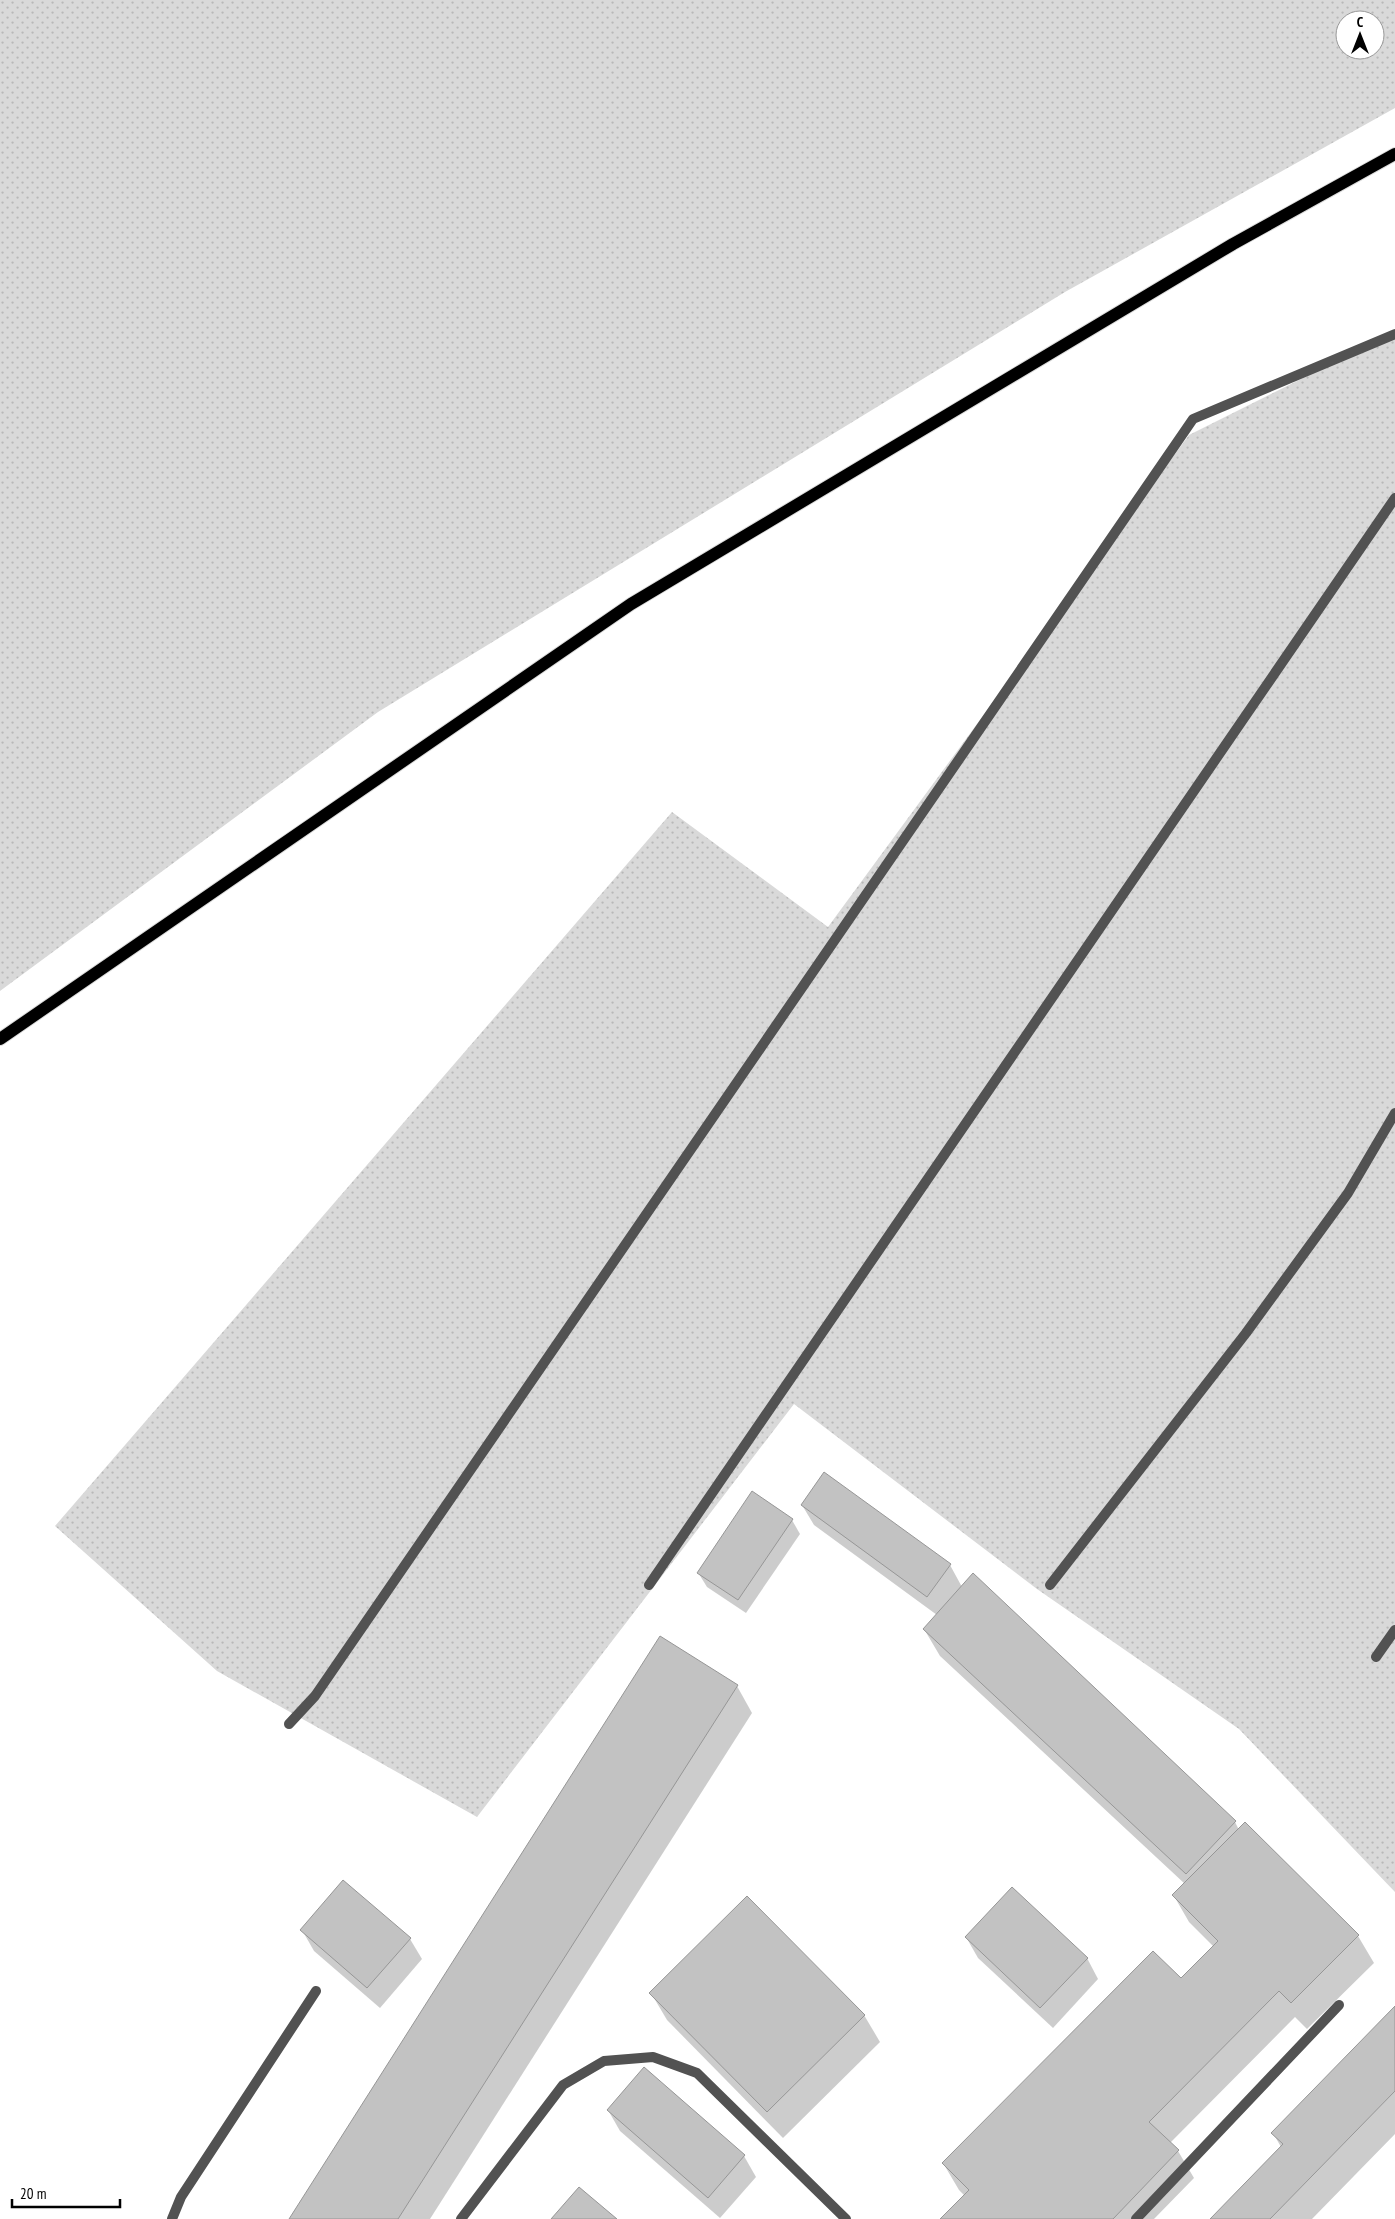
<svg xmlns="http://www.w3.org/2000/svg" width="1395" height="2219" font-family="'PT Sans Narrow',sans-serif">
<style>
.green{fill:url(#green-dots);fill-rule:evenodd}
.shadow{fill:#0003}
.building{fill:#c2c2c2;stroke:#969696}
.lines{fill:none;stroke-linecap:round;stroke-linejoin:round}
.primary-casing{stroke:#dbdbdb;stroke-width:14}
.lane{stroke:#525252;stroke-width:10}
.primary{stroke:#000;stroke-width:12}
</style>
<defs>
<pattern id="green-dots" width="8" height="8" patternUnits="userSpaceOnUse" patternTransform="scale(1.25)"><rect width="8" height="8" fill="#d9d9d9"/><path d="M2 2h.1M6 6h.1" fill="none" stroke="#b8b8b8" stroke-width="1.8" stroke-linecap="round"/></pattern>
</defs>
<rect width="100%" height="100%" fill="#fff"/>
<!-- green -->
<g class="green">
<path d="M0 0H1395V108L1065 292 378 712 0 991ZM1345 20H1375V50H1345Z"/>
<path d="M1395 332V1892L1239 1729 1037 1589 794 1404 477 1817 217 1671 55 1526 672 812 828 927 1189 435Z"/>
</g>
<!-- shadow -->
<g class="shadow">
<path d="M802 1505 950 1565 962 1587 1235 1822 1239 1830 1358 1936 1374 1963 1307 2029 1295 2017 1170 2143 1178 2151 1194 2178 1154 2219H942L965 2196 959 2190 943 2163 1181 1980 1214 1947 1189 1922 1174 1896 1185 1884 940 1656 924 1629 937 1615 814 1525Z"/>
<path d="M792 1520 800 1534 746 1613 707 1587 699 1574Z"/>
<path d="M737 1686 752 1713 430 2219H290Z"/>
<path d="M302 1930 410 1939 422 1959 380 2008 314 1951Z"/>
<path d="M966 1937 1087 1958 1098 1979 1053 2028 978 1958Z"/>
<path d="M651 1993 864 2015 880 2042 783 2138 667 2020Z"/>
<path d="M1395 2008V2134L1312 2219H1211L1281 2147 1273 2133Z"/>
<path d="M644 2069 744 2156 756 2177 720 2218 620 2131 608 2110Z"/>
</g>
<!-- building -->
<g class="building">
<path d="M824 1472 951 1564 927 1597 801 1505Z"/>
<path d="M752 1491 793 1519 738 1600 697 1573Z"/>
<path d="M973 1573 1236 1821 1186 1874 923 1629Z"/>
<path d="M660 1636 738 1685 398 2219H289Z"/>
<path d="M1245 1822 1359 1935 1291 2003 1279 1991 1149 2122 1179 2150 1113 2219H940L969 2190 942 2163 1153 1951 1181 1978 1218 1941 1172 1895Z"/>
<path d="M343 1880 411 1938 367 1988 300 1930Z"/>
<path d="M1012 1887 1088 1958 1040 2008 965 1937Z"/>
<path d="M747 1896 865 2015 767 2112 649 1993Z"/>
<path d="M1395 2006V2091L1270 2219H1210L1283 2144 1271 2133Z"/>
<path d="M644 2067 745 2155 708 2198 607 2110Z"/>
<path d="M579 2187 617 2219H551Z"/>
</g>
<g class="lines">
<!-- primary casing -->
<g class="primary-casing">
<path id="primary" d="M0 1039 631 604 1233 244 1395 154"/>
</g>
<!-- lane -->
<g class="lane">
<path d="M649 1585 1395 498"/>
<path d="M1050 1585 1246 1333 1348 1193 1395 1113"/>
<path d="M1376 1657 1395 1630"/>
<path d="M289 1724 315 1696 1193 419 1395 334"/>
<path d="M172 2219 181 2197 316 1991"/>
<path d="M461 2219 563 2085 604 2061 653 2057 697 2073 846 2219"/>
<path d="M1136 2219 1339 2005"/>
</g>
<!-- primary -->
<use href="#primary" class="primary"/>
</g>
<!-- north arrow -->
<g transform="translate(1360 35)"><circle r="24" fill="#ffffff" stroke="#999999"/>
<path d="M0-4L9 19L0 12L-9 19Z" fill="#000000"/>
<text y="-8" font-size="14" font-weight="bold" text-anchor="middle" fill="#000000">С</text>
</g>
<!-- scale -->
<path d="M12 2199v8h108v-8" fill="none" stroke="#000000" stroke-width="2.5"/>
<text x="20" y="2199" font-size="15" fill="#000000" stroke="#ffffff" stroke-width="4" paint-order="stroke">20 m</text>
</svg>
